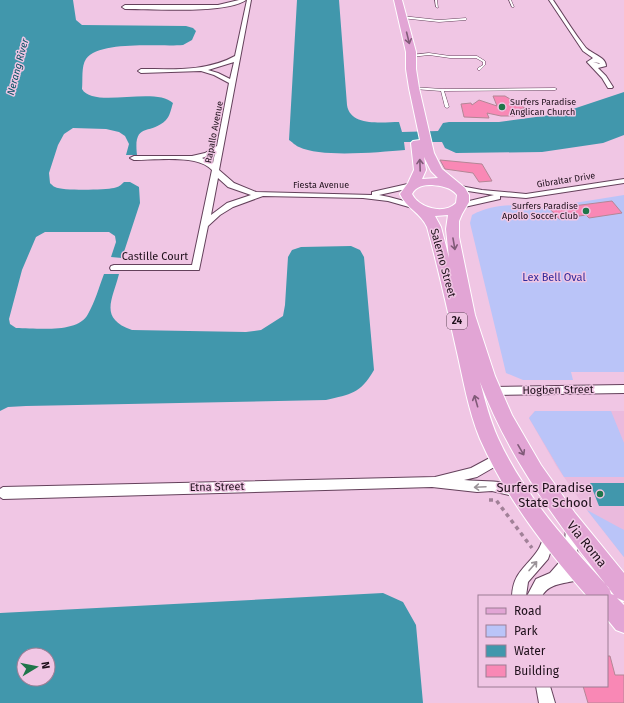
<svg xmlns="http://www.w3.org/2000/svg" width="624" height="703" font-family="'Fira Sans',sans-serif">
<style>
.built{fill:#eabadd}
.green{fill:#bac4f8}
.water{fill:#4197ac;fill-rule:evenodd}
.building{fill:#f988b5;stroke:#b48696}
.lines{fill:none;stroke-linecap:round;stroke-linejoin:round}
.service-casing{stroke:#64415b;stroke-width:1}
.minor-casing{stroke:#64415b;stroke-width:2}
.primary-casing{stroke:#fff;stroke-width:2}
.path{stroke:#a18198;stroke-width:3.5;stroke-dasharray:4 4;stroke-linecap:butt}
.service{fill:#fff;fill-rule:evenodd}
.minor{fill:#fff;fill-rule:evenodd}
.primary{fill:#e2a5d5;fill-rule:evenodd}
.oneway{stroke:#805a78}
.oneway2{stroke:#9a9398}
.poi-dot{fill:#1f7649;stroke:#f0c6e4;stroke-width:1.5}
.labels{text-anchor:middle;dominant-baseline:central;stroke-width:3;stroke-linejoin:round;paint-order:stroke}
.far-poi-label{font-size:9px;fill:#1f101b;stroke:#f0c6e4;text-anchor:start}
.far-street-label{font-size:9px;fill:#1f101b;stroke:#f0c6e4}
.far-water-label{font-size:10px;font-style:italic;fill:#025060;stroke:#f0c6e4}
.shield{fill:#f0c6e4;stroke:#5e4757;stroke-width:1}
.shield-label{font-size:10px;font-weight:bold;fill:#1f101b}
.street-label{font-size:11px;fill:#1f101b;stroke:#f0c6e4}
.park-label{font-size:11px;fill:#302a9b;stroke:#f0c6e4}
.near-poi-label{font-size:13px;fill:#1f101b;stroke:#f0c6e4;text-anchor:end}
.near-street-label{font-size:13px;fill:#1f101b;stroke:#f0c6e4}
</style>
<rect width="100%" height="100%" fill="#f0c6e4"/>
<!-- built -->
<path class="built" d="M535 411H624V557L587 510 557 467 529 418Z"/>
<!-- green -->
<g class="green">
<path d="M624 195V372H571L573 380H523L506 373 470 223 472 215C492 204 512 205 534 205L537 209Z"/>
<path d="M535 411H611L624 443V477H564L529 418Z"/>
<path d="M587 510 624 530V557L623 556Z"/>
</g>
<!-- water -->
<g class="water">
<path d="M0 0H73L76 20 82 25 186 26 193 28 196 31 192 40 183 45C161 47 100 40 86 59 81 66 83 80 82 89 93 109 155 86 173 103 171 109 170 116 166 120 150 136 133 121 137 155H126L129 144 125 136 119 132 106 129 73 128 64 134 58 145 49 173 50 183C50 183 54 187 55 187 62 191 105 190 114 188 119 187 121 185 124 182H130L139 187 140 203 122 258 111 257 116 242 115 236 109 232H45L36 237 22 270 9 319 10 324 16 328C36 328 78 334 88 314 95 302 99 287 104 274H119C112 301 99 318 132 330L246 332 261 330 283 316 285 305 288 257 292 250 301 247 351 246 360 250 364 257 374 370C360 394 351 394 326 400L26 406 8 407 0 411Z"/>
<path d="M297 0H339L347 105C350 127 383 122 399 122L402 132 438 131 443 123 449 122H499L558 114 624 92V135L603 143 542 152 456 153 445 148 442 142H404L405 150C379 152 322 158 299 147 296 146 292 142 289 140Z"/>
<path d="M590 483H624V506H599Z"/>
<path d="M383 593 403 602 416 625 423 703H0V613ZM24 655H48V679H24Z"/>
</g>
<!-- building -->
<g class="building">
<path d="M493 96H505L525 108 515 111V116H501L487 113 489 118 464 117 461 104 471 103 472 105 479 100 497 106Z"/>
<path d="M440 160 482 164 492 181 479 182 473 173 445 169Z"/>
<path d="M612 201 622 213 589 218 586 215 559 219 550 209Z"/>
<path d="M607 656H610L615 675H624V703H588L583 686H607Z"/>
</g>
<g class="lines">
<!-- service casing -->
<g class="service-casing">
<g id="service">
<path d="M435 0H437L438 8 436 7Z"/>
<path d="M509 0H511L514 7H512Z"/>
<path d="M402 16 439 20 466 18 467 19 466 20 439 22 401 18Z"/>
<path d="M429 53 450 56H477L485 61V65L480 70H478V68L483 65V62L476 58H450L429 55 411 57 410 56 411 55Z"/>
<path d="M413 87 442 89 555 88 557 89 555 90 444 91 449 107 447 108 445 107 441 91 414 89H413Z"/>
</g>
</g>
<!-- minor casing -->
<g class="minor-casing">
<g id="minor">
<path d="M239 0H246C226 14 153 9 125 9L122 7 125 5H218Z"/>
<path d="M247 0H251L219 170 234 183 256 192 372 195V192L412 183 416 185 415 187 379 195 389 197 419 205 420 207 416 209 388 201 363 198 263 196 233 207 220 215 208 226 199 270H111L110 268 111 266 114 265H192L212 170C198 154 154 160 134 160L130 158 134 156H192L205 153 217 146 229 83 214 75 201 71 141 73 138 71 141 69C173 69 206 72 235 56ZM234 62 230 79 218 73 208 70ZM215 153 213 163 202 158ZM218 178 228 187 251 195 227 203 211 215Z"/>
<path d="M549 0H553C564 16 574 33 586 48 592 54 606 57 606 66L598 68 606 76 613 87 612 88H608L602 78 587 62 593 58 583 51ZM593 62 599 63 600 64Z"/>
<path d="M624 179V183L526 198 500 196V199L460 208 456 206 457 204 494 195 455 189 451 187 455 185 482 190 526 194Z"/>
<path d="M624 385V393L492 395 488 394 487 391 488 388 492 387Z"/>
<path d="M499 453 503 454 505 458 503 462 477 477 464 480C484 482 503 480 522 487L524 491 522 495 518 497 492 491 477 492 432 487 3 499 0 497V489L3 487 435 477 471 468Z"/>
<path d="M572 521 576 523 578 527 577 560 572 568 580 566 585 568 587 573 585 578C570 584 550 581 542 596H527L536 579 550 573 564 557 566 527 568 523Z"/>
<path d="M550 530 554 532 556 536 548 559 528 582 526 596H512C513 572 527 567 538 550 542 544 543 537 546 532Z"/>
<path d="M536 686H550L555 703H539Z"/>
</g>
</g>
<!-- primary casing -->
<g class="primary-casing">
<path id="primary" d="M394 0H402L416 52V69L419 88 434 153 442 169 465 188 469 195V202L462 214 459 221V237L475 315 495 376 512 415 541 465 575 513 624 573V601L617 598 624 605V633L616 630 607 619V596H587C545 548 506 498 480 439 468 410 463 378 456 348 447 308 438 267 427 227 421 213 406 208 400 194L408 183 414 170 411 143 413 141 420 140 409 88 406 69V52ZM424 157 431 171 438 178 422 179 426 170ZM432 185C441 186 451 187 457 195L456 203C444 215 419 208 412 194 416 186 424 185 432 185ZM448 215 446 229 449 258 441 227 435 216ZM480 382C510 462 562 529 614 595L611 594 609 588C567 542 524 495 498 438 490 420 485 401 480 382Z"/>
</g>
<!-- path -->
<path class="path" d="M489 500H496L532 548"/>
<!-- service -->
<use href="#service" class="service"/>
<!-- minor -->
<use href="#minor" class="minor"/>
<!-- primary -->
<use href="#primary" class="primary"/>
</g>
<!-- one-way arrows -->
<defs><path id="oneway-shaft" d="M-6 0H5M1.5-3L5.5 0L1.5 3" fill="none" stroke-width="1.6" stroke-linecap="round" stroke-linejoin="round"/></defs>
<g class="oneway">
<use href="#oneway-shaft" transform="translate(408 38) rotate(76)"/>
<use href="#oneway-shaft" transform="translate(420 165) rotate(-92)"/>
<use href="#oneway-shaft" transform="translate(454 244) rotate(80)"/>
<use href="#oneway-shaft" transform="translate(476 401) rotate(-106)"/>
<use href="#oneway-shaft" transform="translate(521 450) rotate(60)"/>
</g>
<g class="oneway2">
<use href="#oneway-shaft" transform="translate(480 487) rotate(177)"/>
<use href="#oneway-shaft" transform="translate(533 566) rotate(-49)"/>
</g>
<!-- markers -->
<g class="poi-dot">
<circle cx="502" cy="107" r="4"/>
<circle cx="586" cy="211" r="4"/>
<circle cx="600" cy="494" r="4"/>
</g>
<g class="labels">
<!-- far-poi labels -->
<g class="far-poi-label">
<text x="510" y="102">Surfers Paradise<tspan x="510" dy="10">Anglican Church</tspan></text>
<text x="578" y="206" text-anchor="end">Surfers Paradise<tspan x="578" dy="10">Apollo Soccer Club</tspan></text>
</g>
<!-- far-street labels -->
<g class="far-street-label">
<text transform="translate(214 132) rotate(-79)">Rapallo Avenue</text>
<text transform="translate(566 180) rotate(-9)">Gibraltar Drive</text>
<text x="321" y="185">Fiesta Avenue</text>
</g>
<!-- far-water labels -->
<g class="far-water-label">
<text transform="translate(18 67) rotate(-75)">Nerang River</text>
</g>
<!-- shield labels -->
<rect class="shield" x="447" y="313" width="20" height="16" rx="3"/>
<g class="shield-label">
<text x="457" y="321">24</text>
</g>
<!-- street labels -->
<g class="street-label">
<text x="155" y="256">Castille Court</text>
<text transform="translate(443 263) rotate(75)">Salerno Street</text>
<text transform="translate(558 390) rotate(-1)">Hogben Street</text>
<text transform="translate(217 487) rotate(-1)">Etna Street</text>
</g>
<!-- park labels -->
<g class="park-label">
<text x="554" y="277">Lex Bell Oval</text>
</g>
<!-- near-poi labels -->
<g class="near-poi-label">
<text x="592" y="487">Surfers Paradise<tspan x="592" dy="15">State School</tspan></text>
</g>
<!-- near-street labels -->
<g class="near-street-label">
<text transform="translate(587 544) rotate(51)">Via Roma</text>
</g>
</g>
<!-- legend -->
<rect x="478" y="595" width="130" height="92" fill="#f0c6e4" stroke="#9c7d94"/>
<rect x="486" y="608" width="20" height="6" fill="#e2a5d5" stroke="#9c7d94"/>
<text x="514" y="615" font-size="12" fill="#1f101b">Road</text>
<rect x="486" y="625" width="20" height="12" fill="#bac4f8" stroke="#9c7d94"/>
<text x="514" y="635" font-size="12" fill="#1f101b">Park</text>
<rect x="486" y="645" width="20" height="12" fill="#4197ac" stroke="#9c7d94"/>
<text x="514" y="655" font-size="12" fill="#1f101b">Water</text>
<rect x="486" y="665" width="20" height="12" fill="#f988b5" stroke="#9c7d94"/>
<text x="514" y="675" font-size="12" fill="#1f101b">Building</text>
<!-- north arrow -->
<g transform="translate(36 667) rotate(80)"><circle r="19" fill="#f0c6e4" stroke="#9c7d94"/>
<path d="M0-3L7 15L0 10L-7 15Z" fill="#1f7649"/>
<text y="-6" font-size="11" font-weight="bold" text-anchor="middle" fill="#1f101b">N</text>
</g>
</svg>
